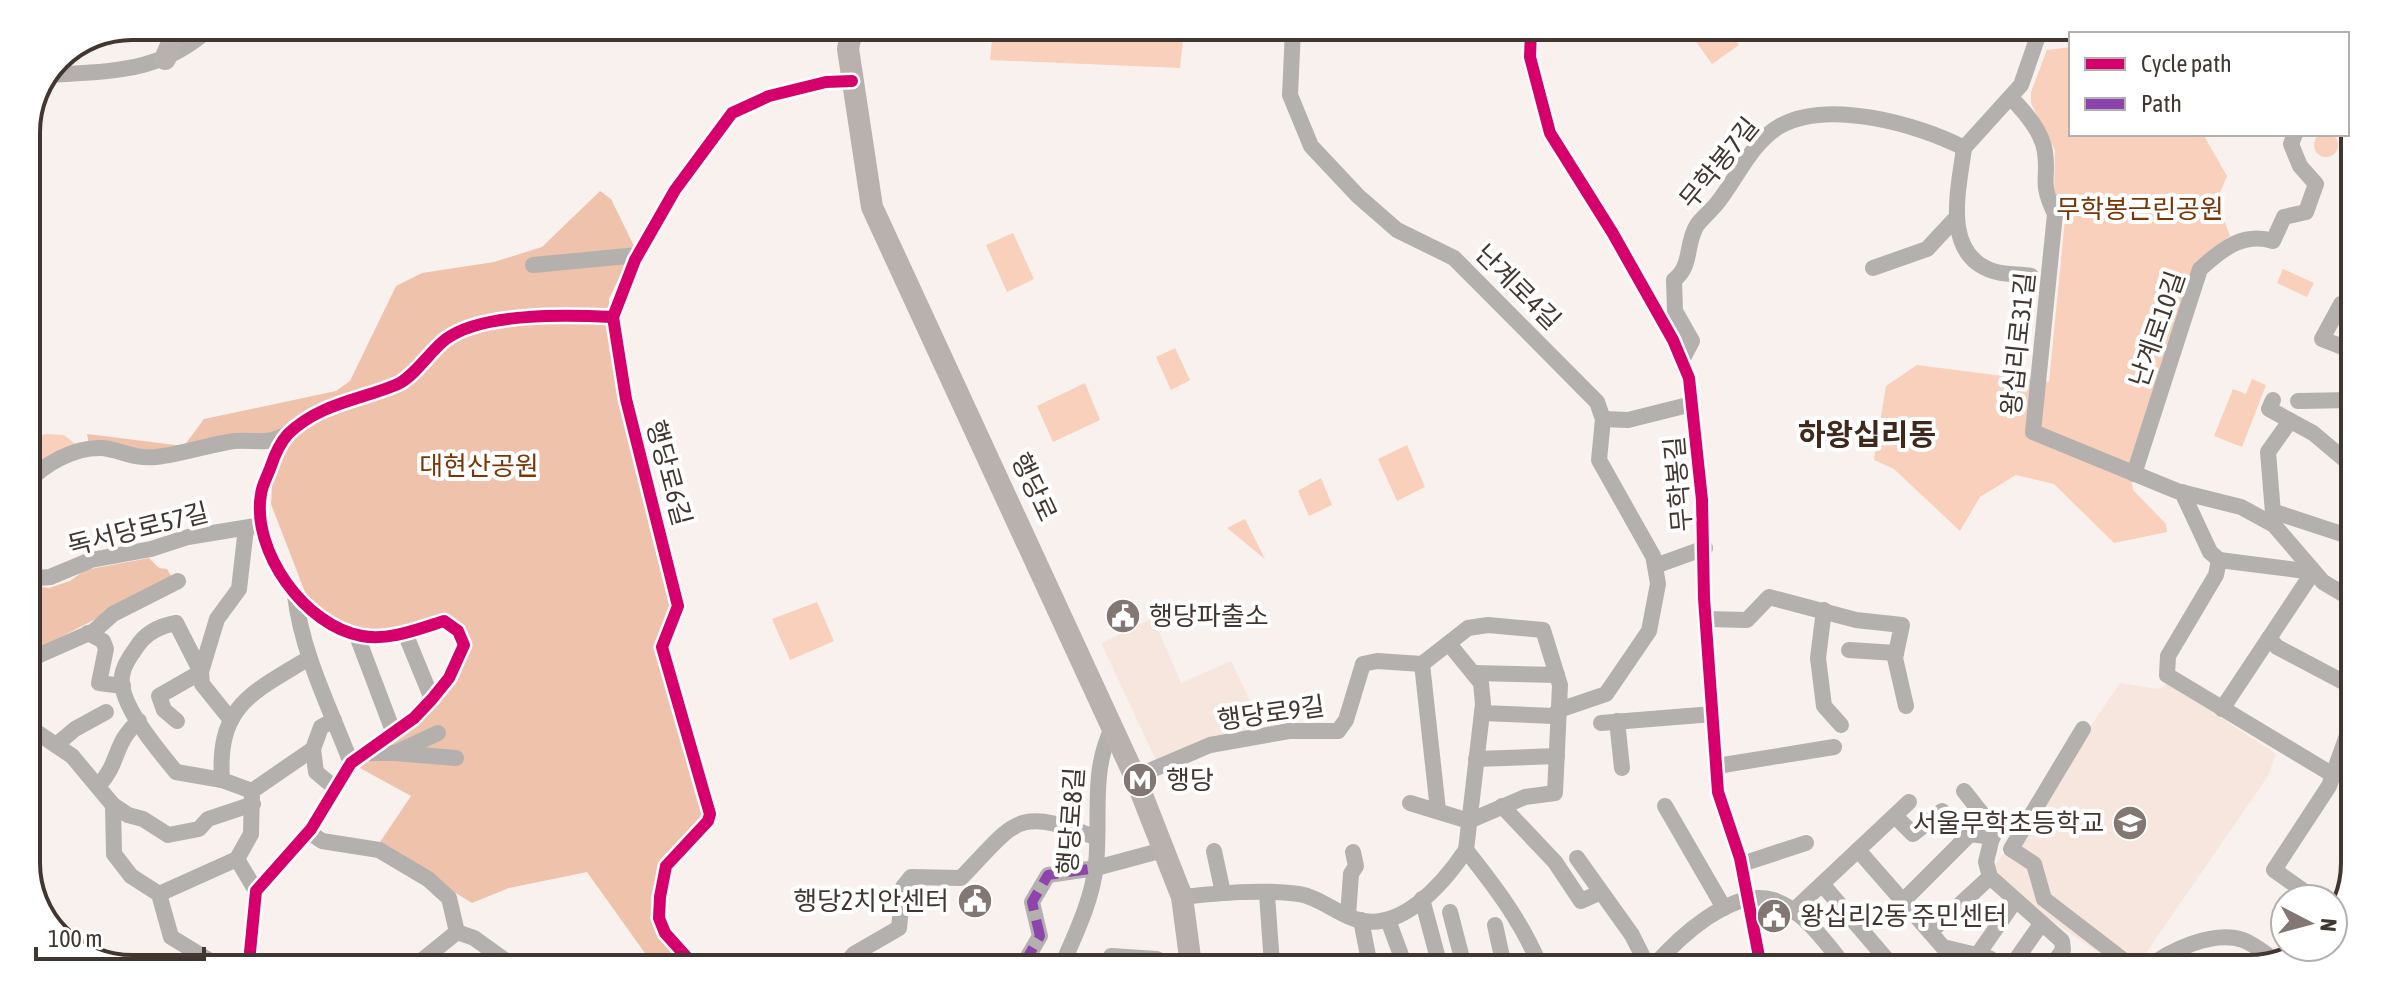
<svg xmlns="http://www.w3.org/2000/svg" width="2381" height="995" font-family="'Asap Condensed','Noto Sans KR',sans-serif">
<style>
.built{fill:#f7e6de}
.green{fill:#f8d0bb}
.forest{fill:#efc2ab}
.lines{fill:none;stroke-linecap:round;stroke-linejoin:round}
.minor{stroke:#b4b0ad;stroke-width:16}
.major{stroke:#b8b1ae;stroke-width:22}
.quiet{stroke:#8e44ad;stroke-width:10;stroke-dasharray:20 10;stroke-linecap:butt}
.cycleway-casing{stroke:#fff;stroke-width:17}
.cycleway{stroke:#d6006c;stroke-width:12}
.labels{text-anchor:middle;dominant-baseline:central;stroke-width:8;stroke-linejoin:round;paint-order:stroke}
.street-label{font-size:26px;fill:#423630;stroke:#fff}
.park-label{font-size:26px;fill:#7a3607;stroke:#fff}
.poi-label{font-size:26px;fill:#423630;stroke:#fff;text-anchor:start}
.quarter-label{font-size:30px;font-weight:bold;fill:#40281c;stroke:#fff}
.rim{fill:none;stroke:#423630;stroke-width:4}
</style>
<rect width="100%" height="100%" fill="#f9f1ee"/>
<!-- built -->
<g class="built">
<path d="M1153 618 1181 683 1231 661 1262 726 1257 732 1156 760 1101 643Z"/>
<path d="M2120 683 2158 689 2168 683 2276 754 2268 776 2135 969H2122L2006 889 1992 870Z"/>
</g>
<!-- green -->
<g class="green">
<path d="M993 29 1184 30 1180 68 990 60Z"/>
<path d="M1689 32H1729L1739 45 1712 64Z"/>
<path d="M2071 47V134H2203L2227 176 2217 200 2230 236 2195 262 2129 464 2133 490 2166 524 2167 532 2114 543 2054 484 2016 475 1980 497 1960 531 1894 469 1874 460 1886 386 1917 365 2049 382 2065 219 2054 193 2055 150 2031 103V92L2047 50Z"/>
<circle cx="2326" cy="145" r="12"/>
<path d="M1013 233 1034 279 1007 292 986 245Z"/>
<path d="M2283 269 2314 283 2307 297 2277 283Z"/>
<path d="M1175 348 1190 380 1171 390 1156 357Z"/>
<path d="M2252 379 2266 385 2242 447 2214 436 2233 389 2246 394Z"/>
<path d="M1085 383 1100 420 1053 442 1037 406Z"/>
<path d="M46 434 64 435 78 446 37 463 26 472V439Z"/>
<path d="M1407 445 1425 487 1397 501 1378 459Z"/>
<path d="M1321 478 1332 505 1309 516 1298 491Z"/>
<path d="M1245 519 1265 559 1227 528Z"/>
<path d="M817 602 834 641 790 660 772 619Z"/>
</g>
<!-- forest -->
<g class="forest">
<path d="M600 191 611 199 634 246 609 299 610 335 674 600 655 646 705 814 661 865 654 921 682 963H647V956L587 872 509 888 472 903 378 845 411 796 360 768 466 648 442 616 375 632 338 621 308 600 271 504 274 449 238 438 200 446 91 454 87 434 184 446 204 419 336 391 350 381 396 286 422 273 494 262 542 247Z"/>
<path d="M149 558 159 568 167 569 173 579 26 655V585L49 588 70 581 85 570Z"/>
</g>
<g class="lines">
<!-- minor -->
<g class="minor">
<path d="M1293 30 1290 95 1311 146 1358 196 1397 230 1454 258 1597 402 1603 419 1599 460 1653 556 1655 566 1705 548"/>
<path d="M1531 31 1530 57 1550 133 1612 232 1673 340 1689 378 1702 500 1704 598 1718 792 1740 858 1761 967"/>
<path d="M49 75C112 71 163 73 212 26"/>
<path d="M2011 98C2025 112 2042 131 2045 152 2049 182 2039 180 2055 214L2033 432 2177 491 2241 507 2274 525 2323 582 2350 598"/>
<path d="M1964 148C1959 188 1941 254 1993 271 2004 275 2019 274 2031 276"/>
<path d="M1964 148 2021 85 2039 33"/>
<path d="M533 265 638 255"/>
<path d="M1873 268 1927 249 1954 220"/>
<path d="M2353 351 2322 339 2341 304 2353 303"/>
<path d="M1682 360 1692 341 1675 311 1674 280C1693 265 1685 244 1697 225 1703 217 1712 210 1718 202 1737 178 1752 142 1780 126 1828 99 1918 124 1964 148"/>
<path d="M2273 400 2269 409 2313 433 2351 465"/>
<path d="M2298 401 2352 400"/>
<path d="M1603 419 1628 420 1692 404"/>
<path d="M2134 474 2200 269C2222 249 2243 232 2273 241L2284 217 2306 212 2316 184 2300 166 2291 144 2295 134"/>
<path d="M26 484C44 464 74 447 102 448 121 450 133 459 156 457 182 454 208 445 234 441 255 439 265 446 287 434"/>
<path d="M2182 492 2210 552 2219 560"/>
<path d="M2275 512 2351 537"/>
<path d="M2274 525 2268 452 2290 421"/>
<path d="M2219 560 2216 575 2168 656 2167 675 2333 775"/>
<path d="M2219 560 2313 572 2222 709"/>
<path d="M26 579 50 577 91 560 151 549 188 537 262 525"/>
<path d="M295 595C302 654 330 708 351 763"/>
<path d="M1824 610 1818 658 1824 706 1841 725"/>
<path d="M1705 619 1747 620 1769 597 1856 620 1902 625 1895 658 1906 706"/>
<path d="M88 633 103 641 106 649 99 683 123 686"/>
<path d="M405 633 432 699"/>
<path d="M357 636 393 731"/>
<path d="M2269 638 2277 647 2349 685"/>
<path d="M1450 645 1481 683 1483 704 1466 850C1496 888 1522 922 1540 966"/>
<path d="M1849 650 1896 653"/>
<path d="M26 661 94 631 113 614 178 581"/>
<path d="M1422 664 1438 810"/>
<path d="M1473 673 1557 675"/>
<path d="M1482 713 1553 716 1559 710 1606 694 1649 631 1658 584 1655 566"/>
<path d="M231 720 202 684 201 672 217 619 239 589 246 528"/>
<path d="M177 721 164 710 159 696 201 672 176 623C159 626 145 633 136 648 130 656 123 667 122 676 118 704 159 751 176 772L222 780"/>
<path d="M1617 721 1622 768"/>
<path d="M1601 723 1713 714"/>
<path d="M26 725 72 756 113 805 114 854 131 876 159 894 171 937 212 962"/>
<path d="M2083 729 2011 849 2034 864 2044 899 2135 969"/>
<path d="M56 745 75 729 106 712"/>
<path d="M313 749 316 772 335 788"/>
<path d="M364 753H395L438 733"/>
<path d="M395 753 456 758"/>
<path d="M1476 759 1557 756"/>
<path d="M1717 766 1834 747"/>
<path d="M1135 777 1210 745 1289 731H1338L1346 720 1363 664 1377 661 1422 664 1468 628 1488 625 1543 630 1560 685 1555 793 1525 797 1469 821 1410 803"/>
<path d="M98 786C121 762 112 744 139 721"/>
<path d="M252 791 222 780C217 705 252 693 309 658"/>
<path d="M252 791 313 749 321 727 334 720"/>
<path d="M1964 791 1994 829 1986 862 1990 877 2062 941 2063 950 2050 968"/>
<path d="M113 805 128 815 143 819 168 835 199 829 208 819 253 804"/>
<path d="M1502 806 1555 862 1581 901 1599 893"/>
<path d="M1665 806 1724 908"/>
<path d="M1895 816 1913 834 1942 811"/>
<path d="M309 832 322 841 379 850 428 879 449 898 457 932"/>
<path d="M1858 850 1943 947 1989 958 2004 968"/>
<path d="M1214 851 1223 893"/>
<path d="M1577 858 1632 935 1648 967"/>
<path d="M237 859 256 891"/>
<path d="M1742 864 1806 843"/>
<path d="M1822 884 1894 968"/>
<path d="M159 894 237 859 251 834 252 791"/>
<path d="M1267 894 1272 965"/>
<path d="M1182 897C1220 893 1261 889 1299 894 1319 897 1336 913 1355 919 1400 934 1443 884 1466 850"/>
<path d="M1422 899 1440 966"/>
<path d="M2315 899 2274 870 2329 786 2349 730"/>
<path d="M1903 901 1970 834 1993 837"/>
<path d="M1450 912 1464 966"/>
<path d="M1792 912 1909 802"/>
<path d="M1348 916 1351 874 1356 866 1353 852"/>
<path d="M1361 920 1370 966"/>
<path d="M1388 920 1405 966"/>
<path d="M1495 925 1504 966"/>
<path d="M1930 932 1990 877"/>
<path d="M250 952 256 891 311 829 351 763 414 718 432 699 449 678 464 645 458 631 444 621C418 629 389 641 362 636 305 626 251 551 261 494 262 485 268 475 271 466 275 454 280 443 288 434 320 403 361 400 398 384 416 375 430 351 446 339 483 312 568 315 613 317"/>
<path d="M1978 954 2015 901"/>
<path d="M1111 956 1157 959V965"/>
<path d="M420 962 457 932 474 938 509 963"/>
<path d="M692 963 665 933 659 918 660 897 666 866 708 821 710 814 662 647 678 606 626 399 613 317 635 260 675 190 732 113 769 96 826 82 852 81"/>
<path d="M845 964 854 954 899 928 903 887 911 877 961 878C1017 820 1015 806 1097 838"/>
<path d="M1023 965 1040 936 1032 902 1048 875 1096 868 1163 850"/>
<path d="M1062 965C1076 933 1092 900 1096 865 1101 816 1090 772 1113 726"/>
<path d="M1653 967C1678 938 1732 887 1773 900 1803 909 1828 945 1846 968"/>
<path d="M2010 968 2041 924"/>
<path d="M2147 969C2169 950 2214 930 2243 940 2254 944 2266 954 2276 961"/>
</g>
<!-- major -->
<g class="major">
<path d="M852 29 848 49 872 207 1135 777 1182 897 1191 965"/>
<path d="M165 59 174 38 173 26"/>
<path d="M2333 914 2347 893"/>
<path d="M2307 952 2310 947"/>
</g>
<!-- quiet -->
<path class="quiet" d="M1023 965 1040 936 1032 902 1048 875 1096 868"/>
<!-- cycleway casing -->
<g class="cycleway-casing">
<g id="cycleway">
<path d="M1531 31 1530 57 1550 133 1612 232 1673 340 1689 378 1702 500 1704 598 1718 792 1740 858 1761 967"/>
<path d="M250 952 256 891 311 829 351 763 414 718 432 699 449 678 464 645 458 631 444 621C418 629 389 641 362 636 305 626 251 551 261 494 262 485 268 475 271 466 275 454 280 443 288 434 320 403 361 400 398 384 416 375 430 351 446 339 483 312 568 315 613 317"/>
<path d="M692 963 665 933 659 918 660 897 666 866 708 821 710 814 662 647 678 606 626 399 613 317 635 260 675 190 732 113 769 96 826 82 852 81"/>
</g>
</g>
<!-- cycleway -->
<use href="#cycleway" class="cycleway"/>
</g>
<!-- icons -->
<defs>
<g id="civic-disc" transform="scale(1.8)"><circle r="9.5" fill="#827772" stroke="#fff"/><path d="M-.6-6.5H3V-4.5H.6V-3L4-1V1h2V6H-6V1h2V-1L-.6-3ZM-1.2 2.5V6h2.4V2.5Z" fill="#fff"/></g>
<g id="metro-disc" transform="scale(1.8)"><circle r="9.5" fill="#827772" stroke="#fff"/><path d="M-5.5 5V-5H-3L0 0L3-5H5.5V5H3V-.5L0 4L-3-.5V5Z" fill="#fff"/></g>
<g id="school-disc" transform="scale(1.8)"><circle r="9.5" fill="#827772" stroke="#fff"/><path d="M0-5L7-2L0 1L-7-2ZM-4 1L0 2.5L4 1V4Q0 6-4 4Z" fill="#fff"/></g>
</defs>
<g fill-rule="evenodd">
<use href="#civic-disc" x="1123" y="616"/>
<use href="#metro-disc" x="1140" y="780"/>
<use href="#school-disc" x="2130" y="823"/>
<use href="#civic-disc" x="975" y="901"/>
<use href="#civic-disc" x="1774" y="916"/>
</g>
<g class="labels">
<!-- street labels -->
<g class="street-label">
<text transform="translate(1719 163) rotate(-51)">무학봉7길</text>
<text transform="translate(1518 287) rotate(45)">난계로4길</text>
<text transform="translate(2157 329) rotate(-71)">난계로10길</text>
<text transform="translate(2018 344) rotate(-84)">왕십리로31길</text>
<text transform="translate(669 473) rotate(75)">행당로6길</text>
<text transform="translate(1678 484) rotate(-95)">무학봉길</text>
<text transform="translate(1034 487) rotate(65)">행당로</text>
<text transform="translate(138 529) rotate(-14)">독서당로57길</text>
<text transform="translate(1271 713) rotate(-8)">행당로9길</text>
<text transform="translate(1071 821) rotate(-86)">행당로8길</text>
</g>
<!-- park labels -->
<g class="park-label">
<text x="2140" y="209">무학봉근린공원</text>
<text x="479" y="466">대현산공원</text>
</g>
<!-- poi labels -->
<g class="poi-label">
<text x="1149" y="616">행당파출소</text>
<text x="1166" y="780">행당</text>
<text x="2104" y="823" text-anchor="end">서울무학초등학교</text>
<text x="949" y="901" text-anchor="end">행당2치안센터</text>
<text x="1800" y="916">왕십리2동 주민센터</text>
</g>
<!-- quarter labels -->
<g class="quarter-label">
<text x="1867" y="434">하왕십리동</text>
</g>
</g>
<!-- crop -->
<path d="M0 0H2381V995H0ZM132 40H2249A92 92 0 0 1 2341 132V863A92 92 0 0 1 2249 955H132A92 92 0 0 1 40 863V132A92 92 0 0 1 132 40Z" fill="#fff" fill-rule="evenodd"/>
<path class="rim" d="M132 40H2249A92 92 0 0 1 2341 132V863A92 92 0 0 1 2249 955H132A92 92 0 0 1 40 863V132A92 92 0 0 1 132 40Z"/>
<!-- legend -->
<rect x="2069" y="32" width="280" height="104" fill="#ffffff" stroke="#b3afac" stroke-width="2"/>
<rect x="2085" y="58" width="40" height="12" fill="#d6006c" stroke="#b3afac" stroke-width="2"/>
<text x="2141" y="72" font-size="24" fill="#423630">Cycle path</text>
<rect x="2085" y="98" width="40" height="12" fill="#8e44ad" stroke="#b3afac" stroke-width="2"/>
<text x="2141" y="112" font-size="24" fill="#423630">Path</text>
<!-- north arrow -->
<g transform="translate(2309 923) rotate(96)"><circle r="38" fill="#ffffff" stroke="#b3afac" stroke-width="2"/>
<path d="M0-6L14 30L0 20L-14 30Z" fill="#827772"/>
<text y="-12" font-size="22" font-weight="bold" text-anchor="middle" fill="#423630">N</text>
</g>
<!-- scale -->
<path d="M36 947v12h168v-12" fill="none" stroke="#423630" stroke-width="4"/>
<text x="48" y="947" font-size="24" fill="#423630" stroke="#ffffff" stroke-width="6" paint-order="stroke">100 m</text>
</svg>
